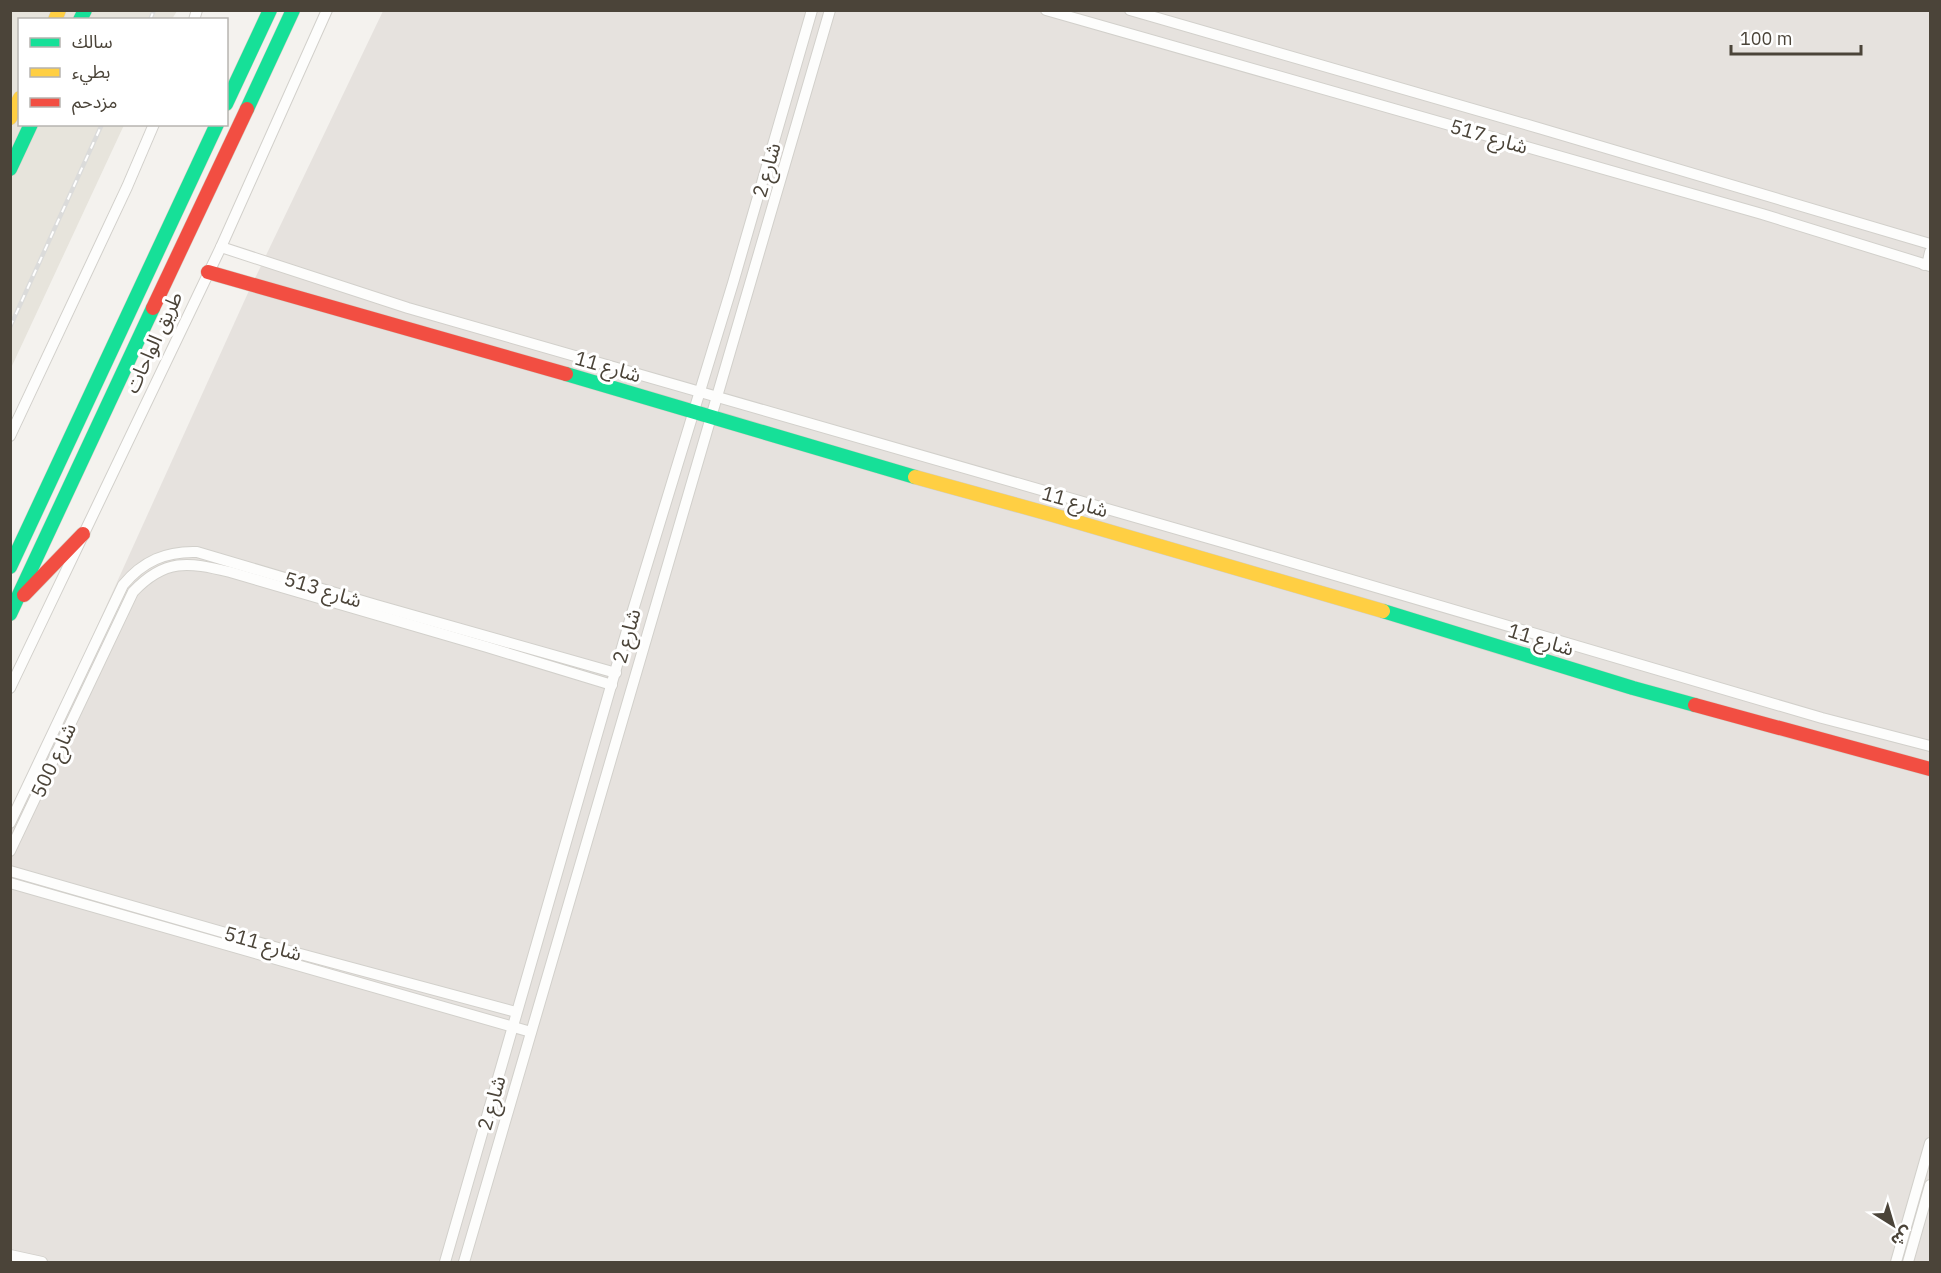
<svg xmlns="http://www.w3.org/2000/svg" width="1941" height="1273" font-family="'IBM Plex Sans','Noto Sans Arabic',sans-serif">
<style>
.residential{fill:#e7e4dc}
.industrial{fill:#e6e2de}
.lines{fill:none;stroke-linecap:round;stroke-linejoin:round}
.street-casing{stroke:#d2d0cb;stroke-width:12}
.fast-casing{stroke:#d3cfc5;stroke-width:15}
.slow-casing{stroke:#d3cfc5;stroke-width:15}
.jam-casing{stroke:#d3cfc5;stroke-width:15}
.street{stroke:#fdfdfc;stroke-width:10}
.fast{stroke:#16e098;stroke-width:14}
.slow{stroke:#ffcf43;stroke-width:14}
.jam{stroke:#f24e42;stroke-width:14}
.rail-casing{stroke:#dbdbda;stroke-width:4.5}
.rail{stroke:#fff;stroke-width:2;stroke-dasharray:7;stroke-linecap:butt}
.labels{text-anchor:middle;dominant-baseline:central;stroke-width:6;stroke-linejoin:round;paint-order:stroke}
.street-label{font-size:20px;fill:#4b4439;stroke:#fff}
</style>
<rect width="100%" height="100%" fill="#f4f2ee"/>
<!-- residential -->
<path class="residential" d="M11 11H177L172 19 20 20V124L124 125 11 368Z"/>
<!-- industrial -->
<path class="industrial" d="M383 11H1930V1262H11V816L247 295Z"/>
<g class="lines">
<!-- street casing -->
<g class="street-casing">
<g id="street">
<path d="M1046 10 1762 214 1930 266"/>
<path d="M1130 10 1542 129 1930 244"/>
<path d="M194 20 197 10"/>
<path d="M221 247 408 308 1229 544 1822 718 1930 746"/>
<path d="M1924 265 1928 261 1930 252"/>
<path d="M10 436 127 187 154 124"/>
<path d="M10 688 221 247 327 10"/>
<path d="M10 823 123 585C143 561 166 551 197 552L376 605 616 673"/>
<path d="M10 851 133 592C165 558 188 562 230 572L487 647 612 685"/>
<path d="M10 871 278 948 516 1012"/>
<path d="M10 883 531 1032"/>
<path d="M10 1255 42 1262"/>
<path d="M445 1262 630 620 733 283 812 10"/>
<path d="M464 1262 830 10"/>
<path d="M1896 1262 1930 1143"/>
<path d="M1908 1262 1930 1185"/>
</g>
</g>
<!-- fast casing -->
<g class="fast-casing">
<g id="fast">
<path d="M80 20 85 10"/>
<path d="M226 104 270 10"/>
<path d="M247 109 293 10"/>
<path d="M10 169 31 124"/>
<path d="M566 374 915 477"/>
<path d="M10 567 217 124"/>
<path d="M1383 611 1633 688 1695 705"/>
<path d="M10 614 153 308"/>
</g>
</g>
<!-- slow casing -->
<g class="slow-casing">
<g id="slow">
<path d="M55 20 59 10"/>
<path d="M10 118 20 98"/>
<path d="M915 477 1053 515 1383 611"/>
</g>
</g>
<!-- jam casing -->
<g class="jam-casing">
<g id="jam">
<path d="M208 272 566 374"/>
<path d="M153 308 247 109"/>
<path d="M24 595 83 534"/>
<path d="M1695 705 1930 769"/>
</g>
</g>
<!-- street -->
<use href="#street" class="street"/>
<!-- fast -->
<use href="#fast" class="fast"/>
<!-- slow -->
<use href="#slow" class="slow"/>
<!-- jam -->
<use href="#jam" class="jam"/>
<!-- rail casing -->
<g class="rail-casing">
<g id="rail">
<path d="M150 20 154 10"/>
<path d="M10 327 102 124"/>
</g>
</g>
<!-- rail -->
<use href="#rail" class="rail"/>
</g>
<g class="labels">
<!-- street labels -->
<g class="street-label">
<text transform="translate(1489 136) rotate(16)">شارع 517</text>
<text transform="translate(766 170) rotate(-74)">شارع 2</text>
<text transform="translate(153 342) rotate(-65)">طريق الواحات</text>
<text transform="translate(608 366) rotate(16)">شارع 11</text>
<text transform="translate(1075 501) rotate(16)">شارع 11</text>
<text transform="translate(323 589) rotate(17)">شارع 513</text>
<text transform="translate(626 636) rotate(-74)">شارع 2</text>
<text transform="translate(1541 639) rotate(17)">شارع 11</text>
<text transform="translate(53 760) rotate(-65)">شارع 500</text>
<text transform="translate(263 943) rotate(16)">شارع 511</text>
<text transform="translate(491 1103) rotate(-74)">شارع 2</text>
</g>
</g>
<!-- border -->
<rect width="1941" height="1273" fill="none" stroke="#4b4439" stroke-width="24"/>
<!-- legend -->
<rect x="18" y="18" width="210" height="108" fill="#ffffff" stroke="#b7b4b0" stroke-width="1.5"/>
<rect x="30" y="38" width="30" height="9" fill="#16e098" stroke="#b7b4b0" stroke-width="1.5"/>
<text x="72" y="48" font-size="18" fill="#4b4439">سالك</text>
<rect x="30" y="68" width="30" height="9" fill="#ffcf43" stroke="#b7b4b0" stroke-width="1.5"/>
<text x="72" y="78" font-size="18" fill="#4b4439">بطيء</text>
<rect x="30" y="98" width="30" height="9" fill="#f24e42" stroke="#b7b4b0" stroke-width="1.5"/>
<text x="72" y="108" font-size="18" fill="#4b4439">مزدحم</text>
<!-- north arrow -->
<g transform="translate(1893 1225) rotate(143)" stroke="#ffffff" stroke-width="4.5" paint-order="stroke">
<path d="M0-4.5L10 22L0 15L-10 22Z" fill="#4b4439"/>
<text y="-9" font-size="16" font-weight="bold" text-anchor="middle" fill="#4b4439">ش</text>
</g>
<!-- scale -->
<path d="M1731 45v9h130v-9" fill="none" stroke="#4b4439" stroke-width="3"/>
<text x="1740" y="45" font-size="18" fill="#4b4439" stroke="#ffffff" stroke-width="4.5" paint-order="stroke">100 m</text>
</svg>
